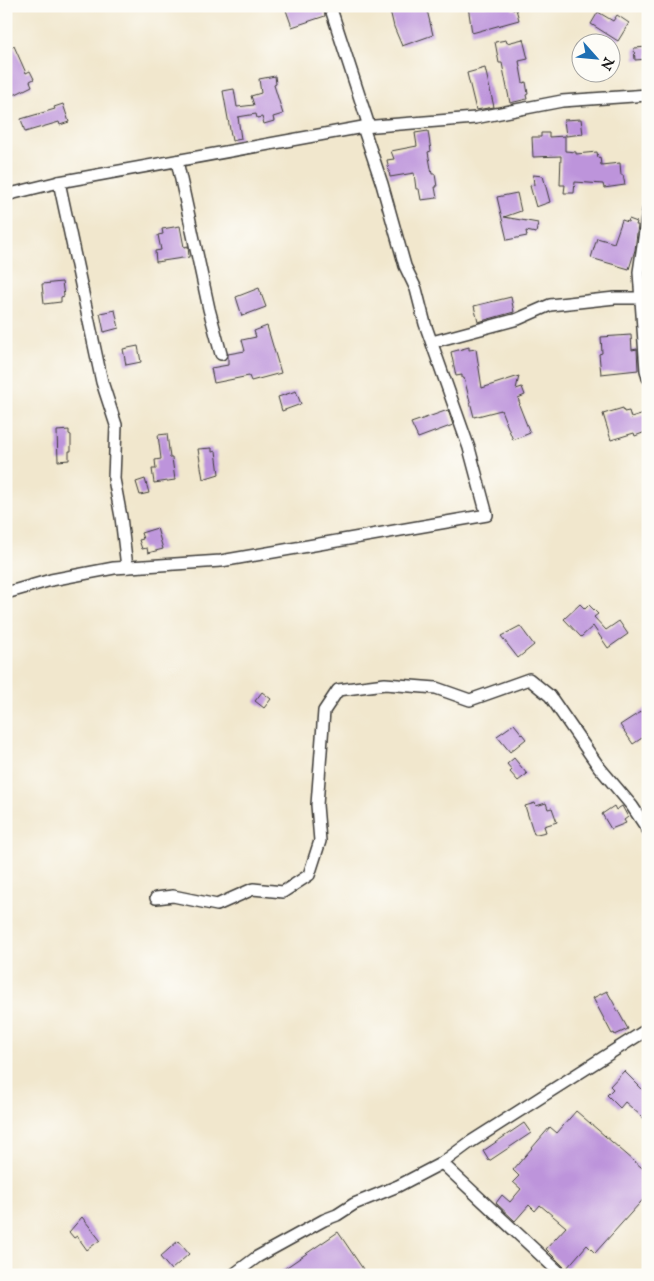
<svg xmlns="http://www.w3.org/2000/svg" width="654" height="1281" font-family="'IM FELL English',serif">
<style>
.building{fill:#bd94db}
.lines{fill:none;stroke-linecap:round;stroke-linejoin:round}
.street-casing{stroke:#3c3a37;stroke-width:14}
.street{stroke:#fff;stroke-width:11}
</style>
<rect width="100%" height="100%" fill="#fdfcf7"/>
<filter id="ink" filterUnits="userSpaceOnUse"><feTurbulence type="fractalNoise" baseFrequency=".02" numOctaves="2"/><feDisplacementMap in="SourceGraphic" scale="10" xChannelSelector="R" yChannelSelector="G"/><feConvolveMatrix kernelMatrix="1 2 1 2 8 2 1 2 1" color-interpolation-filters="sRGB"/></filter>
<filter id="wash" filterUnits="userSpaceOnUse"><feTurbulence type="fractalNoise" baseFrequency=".0096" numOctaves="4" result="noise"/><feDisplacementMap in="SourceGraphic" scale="20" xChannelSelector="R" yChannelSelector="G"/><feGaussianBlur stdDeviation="1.12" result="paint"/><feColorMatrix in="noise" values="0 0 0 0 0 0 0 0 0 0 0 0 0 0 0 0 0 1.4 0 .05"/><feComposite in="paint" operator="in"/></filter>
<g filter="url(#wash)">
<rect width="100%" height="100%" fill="#f1e7cd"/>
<g id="blocks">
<!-- building -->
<g class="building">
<path d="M292 6H323L325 16 292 27 286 10 293 8Z"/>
<path d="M389 6H426L433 35 402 46 394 27Z"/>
<path d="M468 6H512L513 10 516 9 519 20 472 33Z"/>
<path d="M598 12 613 21 617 15 629 23 618 41 591 24Z"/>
<path d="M523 39 528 59 519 61 523 83 526 82 528 94 526 95 527 99 510 103 502 63H499L495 42 506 40 507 43Z"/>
<path d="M14 46 26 73 30 71 34 79 30 81 32 86 14 95 10 86 6 87V50Z"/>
<path d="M648 47V59L635 60 634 48Z"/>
<path d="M485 68 494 107 476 110 467 73Z"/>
<path d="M275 76 276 84 274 85 283 114 273 117 274 121 264 124 262 117 257 118 256 114 238 117 241 139 232 141 223 91 234 89 237 107 254 105 251 96 261 93 259 79Z"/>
<path d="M63 104 69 122 60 125 59 122 25 132 21 119 55 109 54 107Z"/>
<path d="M581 119 583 134 566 136 564 120Z"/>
<path d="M428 131 431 151 428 152 432 174H435L437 187H435L437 198 421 200 419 189H416L414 173 390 177 387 160 394 159 391 151 417 146 415 133Z"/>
<path d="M541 133H549V137L565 136V151L576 152V154L597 152 598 158 600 157 601 165 620 163 621 175H623L625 185 604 188 603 184 575 182 574 193H564L565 185H560L561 156 533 157 532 137H541Z"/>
<path d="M533 175 543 176 550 202 536 207 530 186 534 185Z"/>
<path d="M517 193 521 211 504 217 538 223 536 233 526 231 527 236 507 240 497 197Z"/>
<path d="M629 219 637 222 636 225H638L635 250 629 269 591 258 597 238 614 243 622 220 628 222Z"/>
<path d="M180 226 184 247 188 246 189 257 156 262 155 251 161 250 158 235 163 234 162 229Z"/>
<path d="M62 282 64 296 61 297V302L44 304 42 284Z"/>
<path d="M259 288 266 307 242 316 236 297Z"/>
<path d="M511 297 514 312 478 322 474 306Z"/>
<path d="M115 310 119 328 104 332 100 313Z"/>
<path d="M267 326 281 373 251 381 249 376 214 383 211 368 228 365V354L245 351 242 340 256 337 254 331Z"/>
<path d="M631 335 632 350 637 349 638 370 601 374 599 354 602 353 601 337Z"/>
<path d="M138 346 141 362 126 365 123 349Z"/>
<path d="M469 347V350L476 349 482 388 519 376 516 389 522 387 525 395 518 398 520 404 519 405 530 433 513 440 501 410 474 417 464 378H462V375L456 376 451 352Z"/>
<path d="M296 391 301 404 282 411 278 397Z"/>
<path d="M623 408 624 412 629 411 631 418 644 414 645 418 648 417V431L635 436 634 433 611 440 603 414Z"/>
<path d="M448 410 453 425 418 438 411 423Z"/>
<path d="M69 430V434L71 435V451H69V460L58 461 57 431Z"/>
<path d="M167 434 170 458H172L175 480 154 483 152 469H156L155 460 161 459 158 435Z"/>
<path d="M212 448V452L216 451 219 474 203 479 198 449Z"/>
<path d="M145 479 149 493 140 495 136 482Z"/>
<path d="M157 528 163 549 148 553 147 548 142 549 139 540 143 539 141 533Z"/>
<path d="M580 604 585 609 589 605 598 614 594 617 606 630 619 621 628 634 608 648 593 626 581 637 564 619Z"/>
<path d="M520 626 534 645 518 658 501 636Z"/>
<path d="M262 692 271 699 264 708 255 701Z"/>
<path d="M648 707V734L633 744 620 725Z"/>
<path d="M514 724 526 739 510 752 497 736Z"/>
<path d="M514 758 527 774 518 781 510 772 512 770 507 764Z"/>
<path d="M535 803 536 806 546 803 548 809 552 808 557 822 544 826 546 832 537 834H534L525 806Z"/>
<path d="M614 806 616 810 622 806 628 817 624 820 626 823 611 829 602 814Z"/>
<path d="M607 991 628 1029 615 1035 614 1033 612 1034 593 998Z"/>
<path d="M624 1071 648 1095V1122L625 1102 620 1108 607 1095 613 1089 610 1086Z"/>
<path d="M576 1111 648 1173V1194L595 1253 587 1245 566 1269 546 1249 566 1227 540 1205 535 1211 529 1205 515 1221 496 1203 502 1195 510 1202 521 1189 513 1182 519 1176 513 1170 550 1127 557 1133Z"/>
<path d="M524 1123 531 1133 489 1161 483 1151Z"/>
<path d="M82 1217 100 1240 87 1250 77 1236 74 1238 69 1232Z"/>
<path d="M338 1232 363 1269 355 1275H275Z"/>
<path d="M178 1241 189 1254 171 1270 160 1257Z"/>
</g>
</g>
</g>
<g filter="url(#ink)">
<use href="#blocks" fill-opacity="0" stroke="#3c3a37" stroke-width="1"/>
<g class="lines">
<!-- street casing -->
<g class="street-casing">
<g id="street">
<path d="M330 6 369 126"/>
<path d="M177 161 209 309 221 354"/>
<path d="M59 182 102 382 116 425 114 479 121 517 127 567"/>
<path d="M6 195 59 182 363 127 475 118 562 101 648 95"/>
<path d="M648 211 639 272 646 370 648 378"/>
<path d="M432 342 518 319 550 305 615 298H640"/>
<path d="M6 593 51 580 114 568 221 561 487 515 469 448 425 324 416 289 405 266 382 184 363 127"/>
<path d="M156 898 173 896 217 905 253 889 283 892 309 875 320 841 317 805 324 711 338 690 385 684 436 688 470 700 529 679 550 696 599 767 632 806 648 830"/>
<path d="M442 1163 562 1275"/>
<path d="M233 1275 257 1257 324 1220 337 1215 354 1204 398 1186 442 1163 469 1143 648 1029"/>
</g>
</g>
<!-- street -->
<use href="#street" class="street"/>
</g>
</g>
<!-- margin -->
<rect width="654" height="1281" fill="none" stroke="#fdfcf7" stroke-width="25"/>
<!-- north arrow -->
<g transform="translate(596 58) rotate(117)"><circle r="24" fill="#fdfcf7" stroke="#a3a29f"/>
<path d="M0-4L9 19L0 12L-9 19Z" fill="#1f6fb2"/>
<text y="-8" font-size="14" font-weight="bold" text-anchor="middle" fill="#1c1c1c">N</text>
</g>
</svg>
